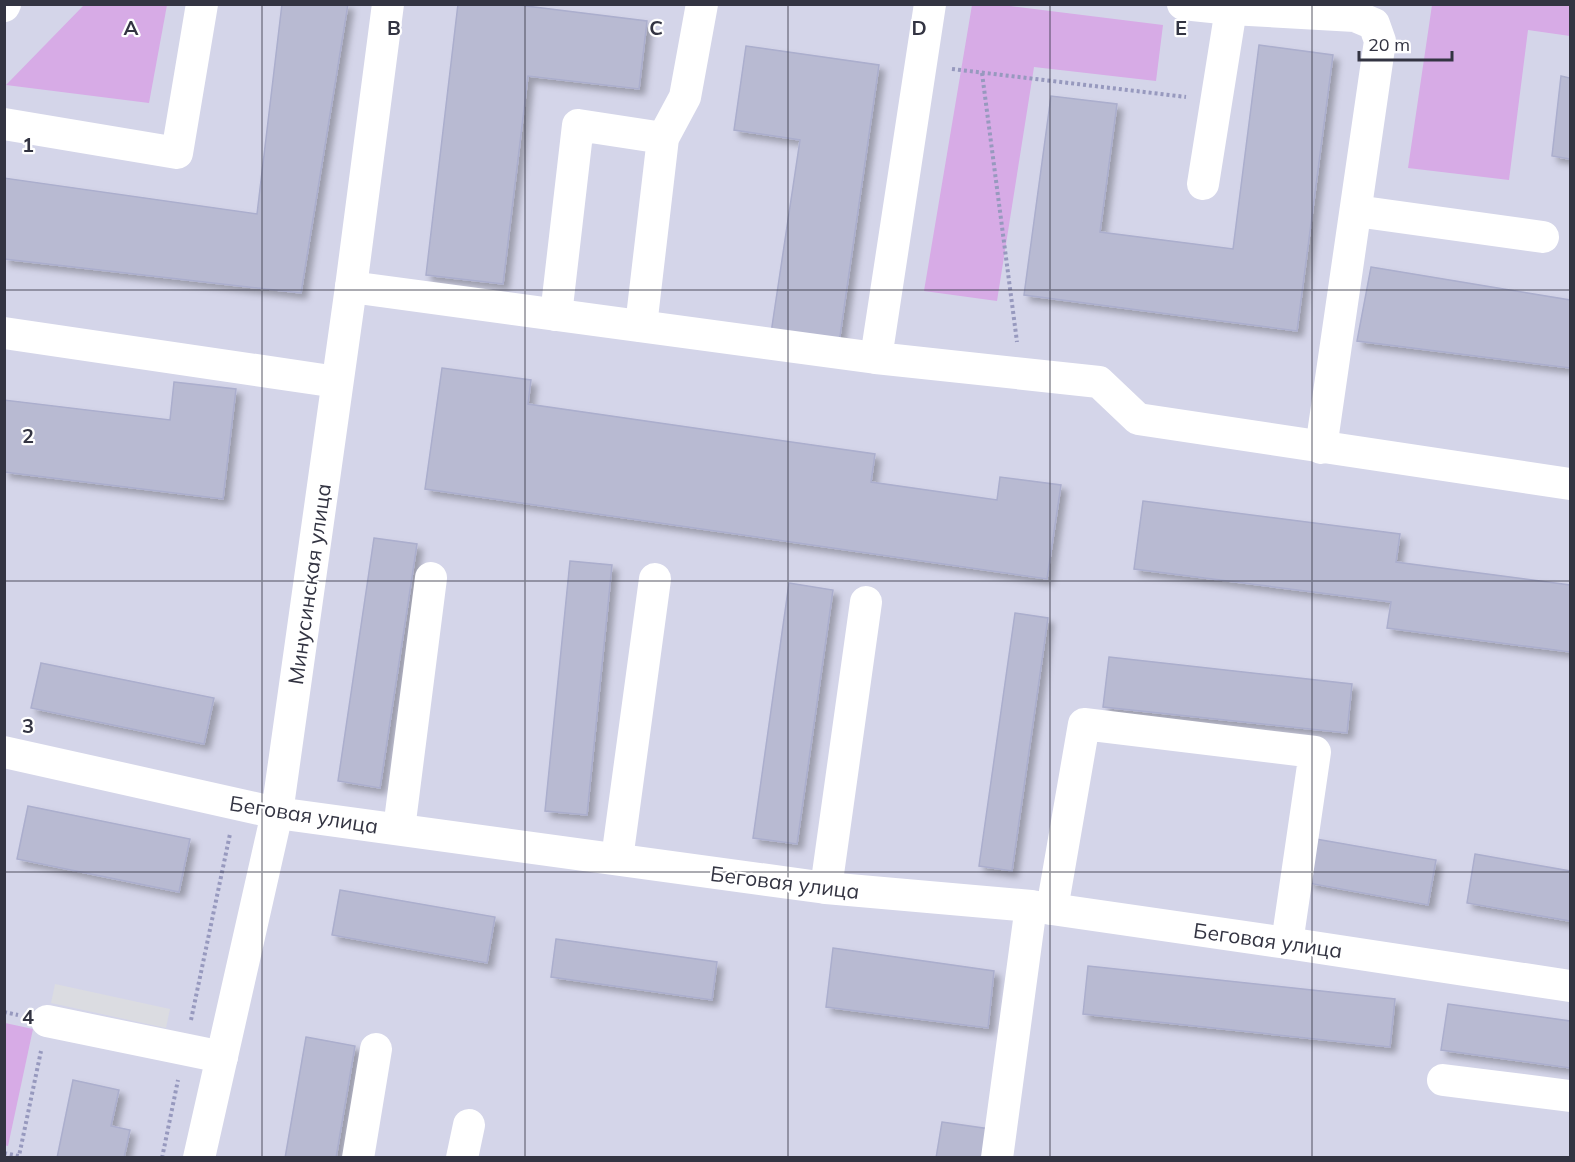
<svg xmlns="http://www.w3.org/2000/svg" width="1575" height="1162" font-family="Mulish,sans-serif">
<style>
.residential{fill:#d4d5e9}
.green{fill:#d7abe6}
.parking{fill:#dbdce1}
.building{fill:#b8bad2;stroke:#abaecd;stroke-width:1.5;filter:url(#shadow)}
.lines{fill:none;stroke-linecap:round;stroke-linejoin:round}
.path{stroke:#9799be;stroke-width:4;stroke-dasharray:3 3;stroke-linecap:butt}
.minor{stroke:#fff;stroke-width:32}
.grid{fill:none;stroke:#333442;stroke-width:1.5;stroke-opacity:0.55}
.labels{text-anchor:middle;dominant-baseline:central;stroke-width:4.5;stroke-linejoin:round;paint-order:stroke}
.street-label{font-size:21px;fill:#333442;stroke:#fff}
.grid-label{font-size:20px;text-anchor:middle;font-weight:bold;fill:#333442;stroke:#fff;stroke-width:4.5;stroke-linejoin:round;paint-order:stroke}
</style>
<defs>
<filter id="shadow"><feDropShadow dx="5.5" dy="5.5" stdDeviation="3" flood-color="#0004"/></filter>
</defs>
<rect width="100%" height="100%" fill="#e2e2f1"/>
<!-- residential -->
<path class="residential" d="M5 5H1570V1157L5 1158Z"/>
<!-- green -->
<g class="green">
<path d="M84 5H167L149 103 6 85Z"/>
<path d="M972 5H1002L1163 25 1156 81 1034 67 997 301 924 291Z"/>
<path d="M1432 5H1570V36L1528 30 1509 180 1408 168Z"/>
<path d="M5 1023 33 1029 8 1146 4 1145Z"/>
</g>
<!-- parking -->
<path class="parking" d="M55 984 170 1009 166 1028 51 1003Z"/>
<!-- building -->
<g class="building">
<path d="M282 4H348L301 293 4 259V178L257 214Z"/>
<path d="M458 4H510L647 21 639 89 528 76 503 284 426 275Z"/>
<path d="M1259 45 1333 55 1297 331 1024 295 1051 96 1117 104 1100 232 1233 249Z"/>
<path d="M746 46 879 65 839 343 771 333 800 140 734 130Z"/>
<path d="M1561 76 1570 78V159L1552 156Z"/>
<path d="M1371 267 1570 300V368L1357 341Z"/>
<path d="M442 368 531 380 528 404 875 454 871 482 997 500 1000 477 1061 485 1047 579 425 489Z"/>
<path d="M174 382 236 389 223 499 4 472V400L170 420Z"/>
<path d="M1143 501 1400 534 1396 562 1570 585V652L1387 628 1391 602 1134 569Z"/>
<path d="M374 538 417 544 380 788 338 781Z"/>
<path d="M570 561 612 565 587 815 545 811Z"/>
<path d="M789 583 833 590 797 844 753 838Z"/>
<path d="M1015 613 1048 618 1012 871 979 866Z"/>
<path d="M1109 657 1352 684 1347 733 1103 707Z"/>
<path d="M41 663 214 698 204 744 31 708Z"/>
<path d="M28 806 190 839 179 892 17 859Z"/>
<path d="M1316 839 1436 860 1428 905 1308 883Z"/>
<path d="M1475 854 1570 871V921L1467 903Z"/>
<path d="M340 890 495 917 487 963 332 935Z"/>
<path d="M556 939 717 962 712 1000 551 977Z"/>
<path d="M833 948 994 971 988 1028 826 1007Z"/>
<path d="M1088 966 1395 999 1390 1047 1083 1014Z"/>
<path d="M1448 1004 1570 1021V1068L1441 1050Z"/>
<path d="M306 1037 355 1046 336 1158H285Z"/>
<path d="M73 1080 119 1090 111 1126 130 1130 124 1158H57Z"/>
<path d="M942 1122 990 1129 986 1158H936Z"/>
</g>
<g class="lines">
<!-- path -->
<g class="path">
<path d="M952 69 1186 97"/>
<path d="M982 73 1017 342"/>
<path d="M4 1012 18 1015"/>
<path d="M191 1020 230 834"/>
<path d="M4 1153 19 1156 41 1051"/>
<path d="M162 1158 178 1080"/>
</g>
<!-- minor -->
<g class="minor">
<path d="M930 4 876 358 1099 382 1138 419 1570 484"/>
<path d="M1183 4 1231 9 1355 16 1374 24 1380 41 1321 448"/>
<path d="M4 6 5 4"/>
<path d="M4 124 177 153 202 4"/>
<path d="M1203 184 1231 9"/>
<path d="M1356 211 1543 237"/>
<path d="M351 287 876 358"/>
<path d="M556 315 578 125 663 138"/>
<path d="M641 326 663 138 685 97 702 4"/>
<path d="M4 333 337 382"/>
<path d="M4 752 277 813 826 888 1031 906 1287 943 1570 986"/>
<path d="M399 829 431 578"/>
<path d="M617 859 655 579"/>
<path d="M826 888 866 602"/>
<path d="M1052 909 1084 724 1315 752 1287 943"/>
<path d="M47 1021 222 1057"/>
<path d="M1443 1080 1570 1096"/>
<path d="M199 1158 277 813 351 287 388 4"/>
<path d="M358 1158 376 1049"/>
<path d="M462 1158 469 1125"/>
<path d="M997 1158 1031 906"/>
</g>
</g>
<!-- grid -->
<path class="grid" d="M262 4V1158M525 4V1158M788 4V1158M1050 4V1158M1312 4V1158M4 290H1570M4 581H1570M4 872H1570"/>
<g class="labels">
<!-- street labels -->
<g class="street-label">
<text transform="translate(309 584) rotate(-82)">Минусинская улица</text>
<text transform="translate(304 814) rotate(9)">Беговая улица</text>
<text transform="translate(785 882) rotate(7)">Беговая улица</text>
<text transform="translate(1268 940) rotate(8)">Беговая улица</text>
</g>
</g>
<g class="grid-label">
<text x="131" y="35">A</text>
<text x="394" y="35">B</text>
<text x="656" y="35">C</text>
<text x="919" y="35">D</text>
<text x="1181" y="35">E</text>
<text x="28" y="152">1</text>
<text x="28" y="443">2</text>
<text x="28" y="733">3</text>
<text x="28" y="1024">4</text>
</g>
<!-- border -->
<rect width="1575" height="1162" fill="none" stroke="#333442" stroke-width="12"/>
<!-- scale -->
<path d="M1359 51v9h93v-9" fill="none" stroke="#333442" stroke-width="3"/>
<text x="1368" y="51" font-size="18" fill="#333442" stroke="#ffffff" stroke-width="4.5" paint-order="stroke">20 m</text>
</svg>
